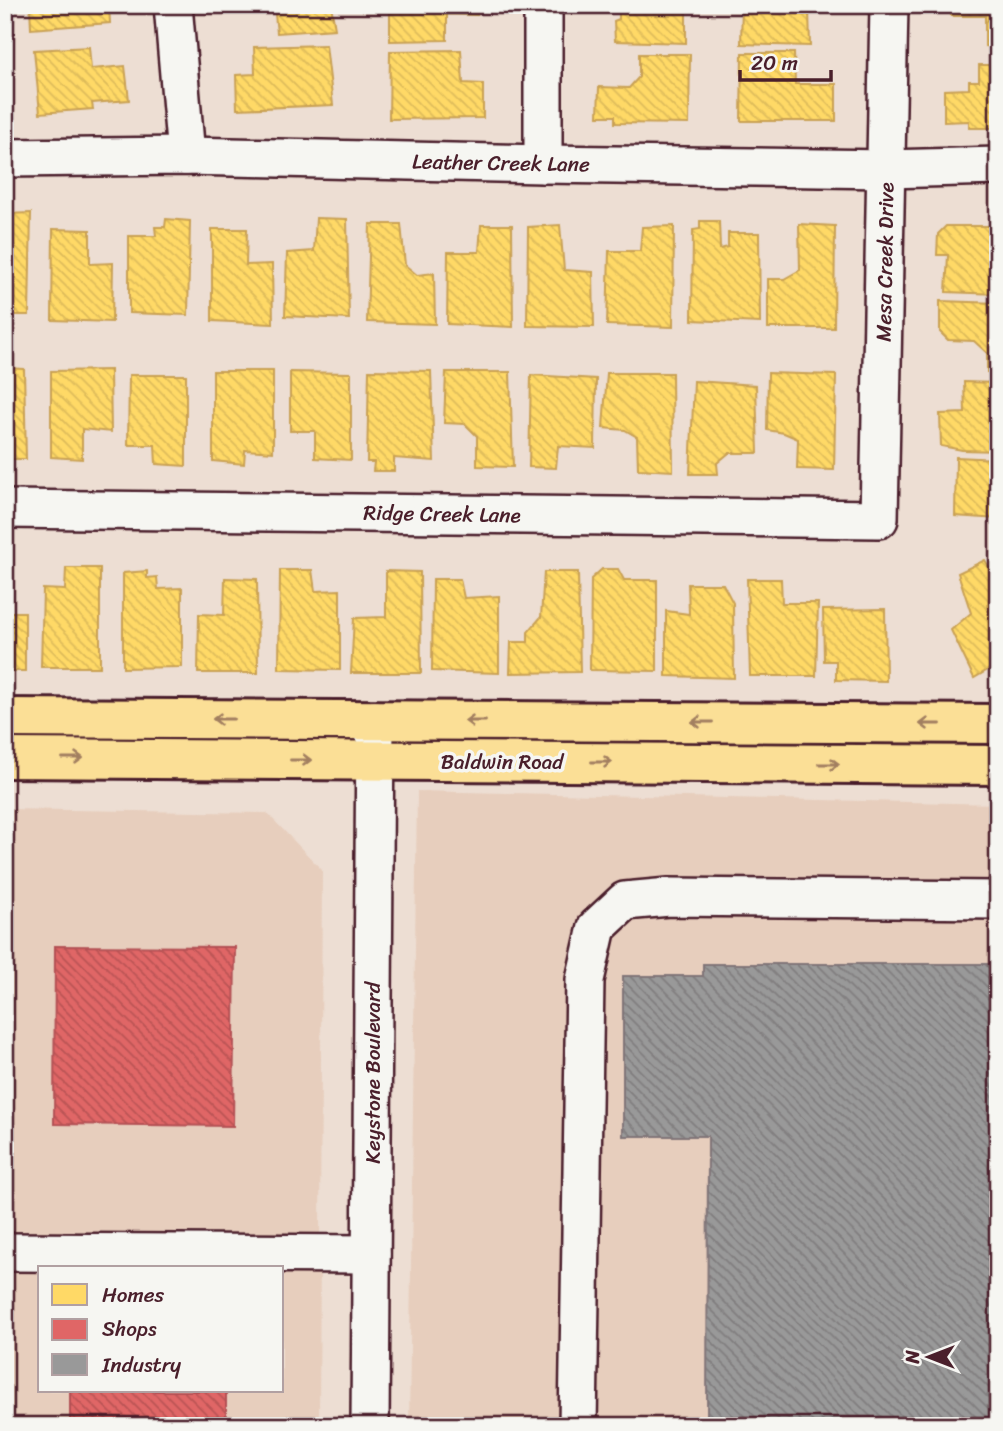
<svg xmlns="http://www.w3.org/2000/svg" width="1003" height="1431" font-family="Sriracha,sans-serif">
<style>
.built{fill:#e7cebd;fill-rule:evenodd}
.homes{fill:url(#homes-back-hatch);stroke:#c9a154;stroke-width:2}
.shops{fill:url(#shops-back-hatch);stroke:#b35154;stroke-width:2}
.industry{fill:url(#industry-back-hatch);stroke:#817478;stroke-width:2}
.lines{fill:none;stroke-linecap:round;stroke-linejoin:round}
.minor-casing{stroke:#4a1f2b;stroke-width:42}
.major-casing{stroke:#4a1f2b;stroke-width:44}
.minor{stroke:#f6f6f2;stroke-width:37}
.major{stroke:#fbdf96;stroke-width:38}
.oneway{stroke:#a27f60}
.labels{text-anchor:middle;dominant-baseline:central;stroke-width:7;stroke-linejoin:round;paint-order:stroke}
.street-label{font-size:21px;fill:#4a1f2b;stroke:#f6f6f2}
</style>
<defs>
<pattern id="homes-back-hatch" width="6" height="6" patternUnits="userSpaceOnUse" patternTransform="scale(1.75)"><rect width="6" height="6" fill="#ffd966"/><path d="M-1 5l2 2M0 0l6 6M5-1l2 2" fill="none" stroke="#dcba59"/></pattern>
<pattern id="shops-back-hatch" width="6" height="6" patternUnits="userSpaceOnUse" patternTransform="scale(1.75)"><rect width="6" height="6" fill="#e06666"/><path d="M-1 5l2 2M0 0l6 6M5-1l2 2" fill="none" stroke="#b85354"/></pattern>
<pattern id="industry-back-hatch" width="6" height="6" patternUnits="userSpaceOnUse" patternTransform="scale(1.75)"><rect width="6" height="6" fill="#999"/><path d="M-1 5l2 2M0 0l6 6M5-1l2 2" fill="none" stroke="#7f7c7d"/></pattern>
</defs>
<rect width="100%" height="100%" fill="#edded3"/>
<filter id="ink" filterUnits="userSpaceOnUse"><feTurbulence type="fractalNoise" baseFrequency=".0143" numOctaves="2"/><feDisplacementMap in="SourceGraphic" scale="14" xChannelSelector="R" yChannelSelector="G"/><feConvolveMatrix kernelMatrix="1 2 1 2 8 2 1 2 1" color-interpolation-filters="sRGB"/></filter>
<g filter="url(#ink)">
<!-- built -->
<g class="built">
<path d="M417 791 998 804V1426H409Z"/>
<path d="M5 809 267 813 322 870 319 1426H5ZM40 1268H282V1391H40Z"/>
</g>
<!-- homes -->
<g class="homes">
<path d="M30 5H109L110 23 31 29Z"/>
<path d="M274 5H331L335 29 277 33Z"/>
<path d="M390 5H484V8L476 7 477 15 447 14V40L390 41Z"/>
<path d="M619 5H686V43L615 41 614 21 619 19Z"/>
<path d="M742 5H834V7L809 8 810 46 741 44Z"/>
<path d="M950 5H998V47L985 46V16H951Z"/>
<path d="M326 45 333 105 237 109 236 75 255 74 254 47Z"/>
<path d="M89 47 91 69 125 66 129 100 92 103 93 109 40 113 34 50Z"/>
<path d="M461 50 463 83 483 84V118L389 119 390 51Z"/>
<path d="M742 53H794L795 84H836V121H741Z"/>
<path d="M639 54H690L689 124 615 123V116H598L599 87 629 88 639 77Z"/>
<path d="M998 56V128H969V121L944 122V90L969 89V81H979V65H997Z"/>
<path d="M31 213 29 315H5V214Z"/>
<path d="M316 218 347 219 349 319 285 316 287 253 314 251Z"/>
<path d="M166 219 190 221 188 315 129 313V236H156L155 227H165Z"/>
<path d="M700 221H719L720 249 728 247V233H759L760 323 692 320 693 230 700 229Z"/>
<path d="M370 224H401L405 265 417 275 434 273 435 324 367 322Z"/>
<path d="M799 224 835 226 834 328H768V279H784L800 270Z"/>
<path d="M481 225H512L513 327 447 324 448 252H479Z"/>
<path d="M560 225 564 270 593 272 594 327 527 326 528 227Z"/>
<path d="M674 226 673 327 607 325 609 251H640L642 227Z"/>
<path d="M946 226H998V294L946 292 948 255H937L938 234Z"/>
<path d="M53 229 90 230V264L113 263 112 322 52 320Z"/>
<path d="M212 229H247L246 265 272 264 273 324 212 321Z"/>
<path d="M940 301 998 303V373L987 372V353L974 341 948 340 940 332Z"/>
<path d="M5 368 24 369 26 459H5Z"/>
<path d="M110 370 111 432 82 429V459L51 457V371Z"/>
<path d="M369 370 431 371 434 461 394 458V471H373L374 462H367Z"/>
<path d="M213 371H273V452L245 450 244 464 213 461Z"/>
<path d="M290 372 351 373V460L315 458V431H290Z"/>
<path d="M446 372H510L513 467 477 466V436L465 424 444 423Z"/>
<path d="M607 373H672L673 471 638 469 637 437 625 430 603 428Z"/>
<path d="M768 373 836 375 834 470 797 469 798 439 784 433 767 430Z"/>
<path d="M129 375H186V466L156 464 155 445H128Z"/>
<path d="M531 375 596 379 595 448 558 446 556 468 529 467Z"/>
<path d="M694 381 756 385 758 453H729L717 463 718 474H690Z"/>
<path d="M964 382 998 383V451L962 450 941 446 940 414 965 413Z"/>
<path d="M956 457 998 459V519L955 516Z"/>
<path d="M985 560 998 582V664L974 678 951 630 971 613 958 573Z"/>
<path d="M66 568H100V667H41L43 589 65 590Z"/>
<path d="M602 569H618L624 580H657V671L590 670 591 579Z"/>
<path d="M280 570H312L315 591 340 590V670L279 669Z"/>
<path d="M147 571V578L157 577 158 589 182 588V667L123 668V573Z"/>
<path d="M386 571 420 572 421 673H351L354 618 386 617Z"/>
<path d="M544 572H578L580 672 510 673 511 642H528V632L541 617Z"/>
<path d="M225 578 257 579 258 673H198L199 614 224 615Z"/>
<path d="M433 579H460L464 598 499 596V673L432 671Z"/>
<path d="M747 579H781L782 603H818L816 676H750Z"/>
<path d="M688 584H723L733 603 734 678 666 676V611L689 614Z"/>
<path d="M885 609 886 681 836 680V661H824L823 610Z"/>
<rect x="5" y="612" width="20" height="59"/>
</g>
<!-- shops -->
<g class="shops">
<path d="M55 946 235 947 233 1126 54 1124Z"/>
<rect x="70" y="1391" width="156" height="35"/>
</g>
<!-- industry -->
<path class="industry" d="M703 964H998V1426H707L708 1136H623V976H703Z"/>
<g class="lines">
<!-- minor casing -->
<g class="minor-casing">
<g id="minor">
<path d="M173 5 186 156"/>
<path d="M5 158 186 156 543 164 887 169 998 166"/>
<path d="M543 164V5"/>
<path d="M5 509 879 519 889 5"/>
<path d="M5 1252 371 1254"/>
<path d="M370 1426 375 720"/>
<path d="M578 1426 585 980 597 927 625 901 669 897 998 900"/>
</g>
</g>
<!-- major casing -->
<g class="major-casing">
<g id="major">
<path d="M5 718 998 724"/>
<path d="M5 758 998 765"/>
</g>
</g>
<!-- minor -->
<use href="#minor" class="minor"/>
<!-- major -->
<use href="#major" class="major"/>
</g>
<!-- one-way arrows -->
<defs><path id="oneway-shaft" d="M-6 0H5M1.5-3L5.5 0L1.5 3" fill="none" stroke-width="1.6" stroke-linecap="round" stroke-linejoin="round" transform="scale(1.75)"/></defs>
<g class="oneway">
<use href="#oneway-shaft" transform="translate(223 719) rotate(-180)"/>
<use href="#oneway-shaft" transform="translate(475 721) rotate(-180)"/>
<use href="#oneway-shaft" transform="translate(702 722) rotate(-180)"/>
<use href="#oneway-shaft" transform="translate(930 724) rotate(-180)"/>
<use href="#oneway-shaft" transform="translate(73 758)"/>
<use href="#oneway-shaft" transform="translate(301 760)"/>
<use href="#oneway-shaft" transform="translate(602 762)"/>
<use href="#oneway-shaft" transform="translate(829 764)"/>
</g>
</g>
<g class="labels">
<!-- street labels -->
<g class="street-label">
<text transform="translate(501 163) rotate(1)">Leather Creek Lane</text>
<text transform="translate(885 262) rotate(-89)">Mesa Creek Drive</text>
<text transform="translate(442 514) rotate(1)">Ridge Creek Lane</text>
<text x="502" y="762">Baldwin Road</text>
<text transform="translate(373 1073) rotate(-90)">Keystone Boulevard</text>
</g>
</g>
<!-- margin -->
<rect width="1003" height="1431" fill="none" stroke="#f6f6f2" stroke-width="28"/>
<rect x="14" y="14" width="975" height="1403" fill="none" stroke="#4a1f2b" stroke-width="2.5" filter="url(#ink)"/>
<!-- legend -->
<rect x="38" y="1266" width="245" height="126" fill="#f6f6f2" stroke="#b1a0a2" stroke-width="2"/>
<rect x="52" y="1284" width="35" height="21" fill="#ffd966" stroke="#b1a0a2" stroke-width="2"/>
<text x="102" y="1302" font-size="21" fill="#4a1f2b">Homes</text>
<rect x="52" y="1319" width="35" height="21" fill="#e06666" stroke="#b1a0a2" stroke-width="2"/>
<text x="102" y="1336" font-size="21" fill="#4a1f2b">Shops</text>
<rect x="52" y="1354" width="35" height="21" fill="#999999" stroke="#b1a0a2" stroke-width="2"/>
<text x="102" y="1372" font-size="21" fill="#4a1f2b">Industry</text>
<!-- north arrow -->
<g transform="translate(929 1357) rotate(270)" stroke="#f6f6f2" stroke-width="5" paint-order="stroke">
<path d="M0-5L12 26L0 18L-12 26Z" fill="#4a1f2b"/>
<text y="-10" font-size="19" font-weight="bold" text-anchor="middle" fill="#4a1f2b">N</text>
</g>
<!-- scale -->
<path d="M740 70v10h91v-10" fill="none" stroke="#4a1f2b" stroke-width="3.5"/>
<text x="751" y="70" font-size="21" fill="#4a1f2b" stroke="#f6f6f2" stroke-width="5" paint-order="stroke">20 m</text>
</svg>
